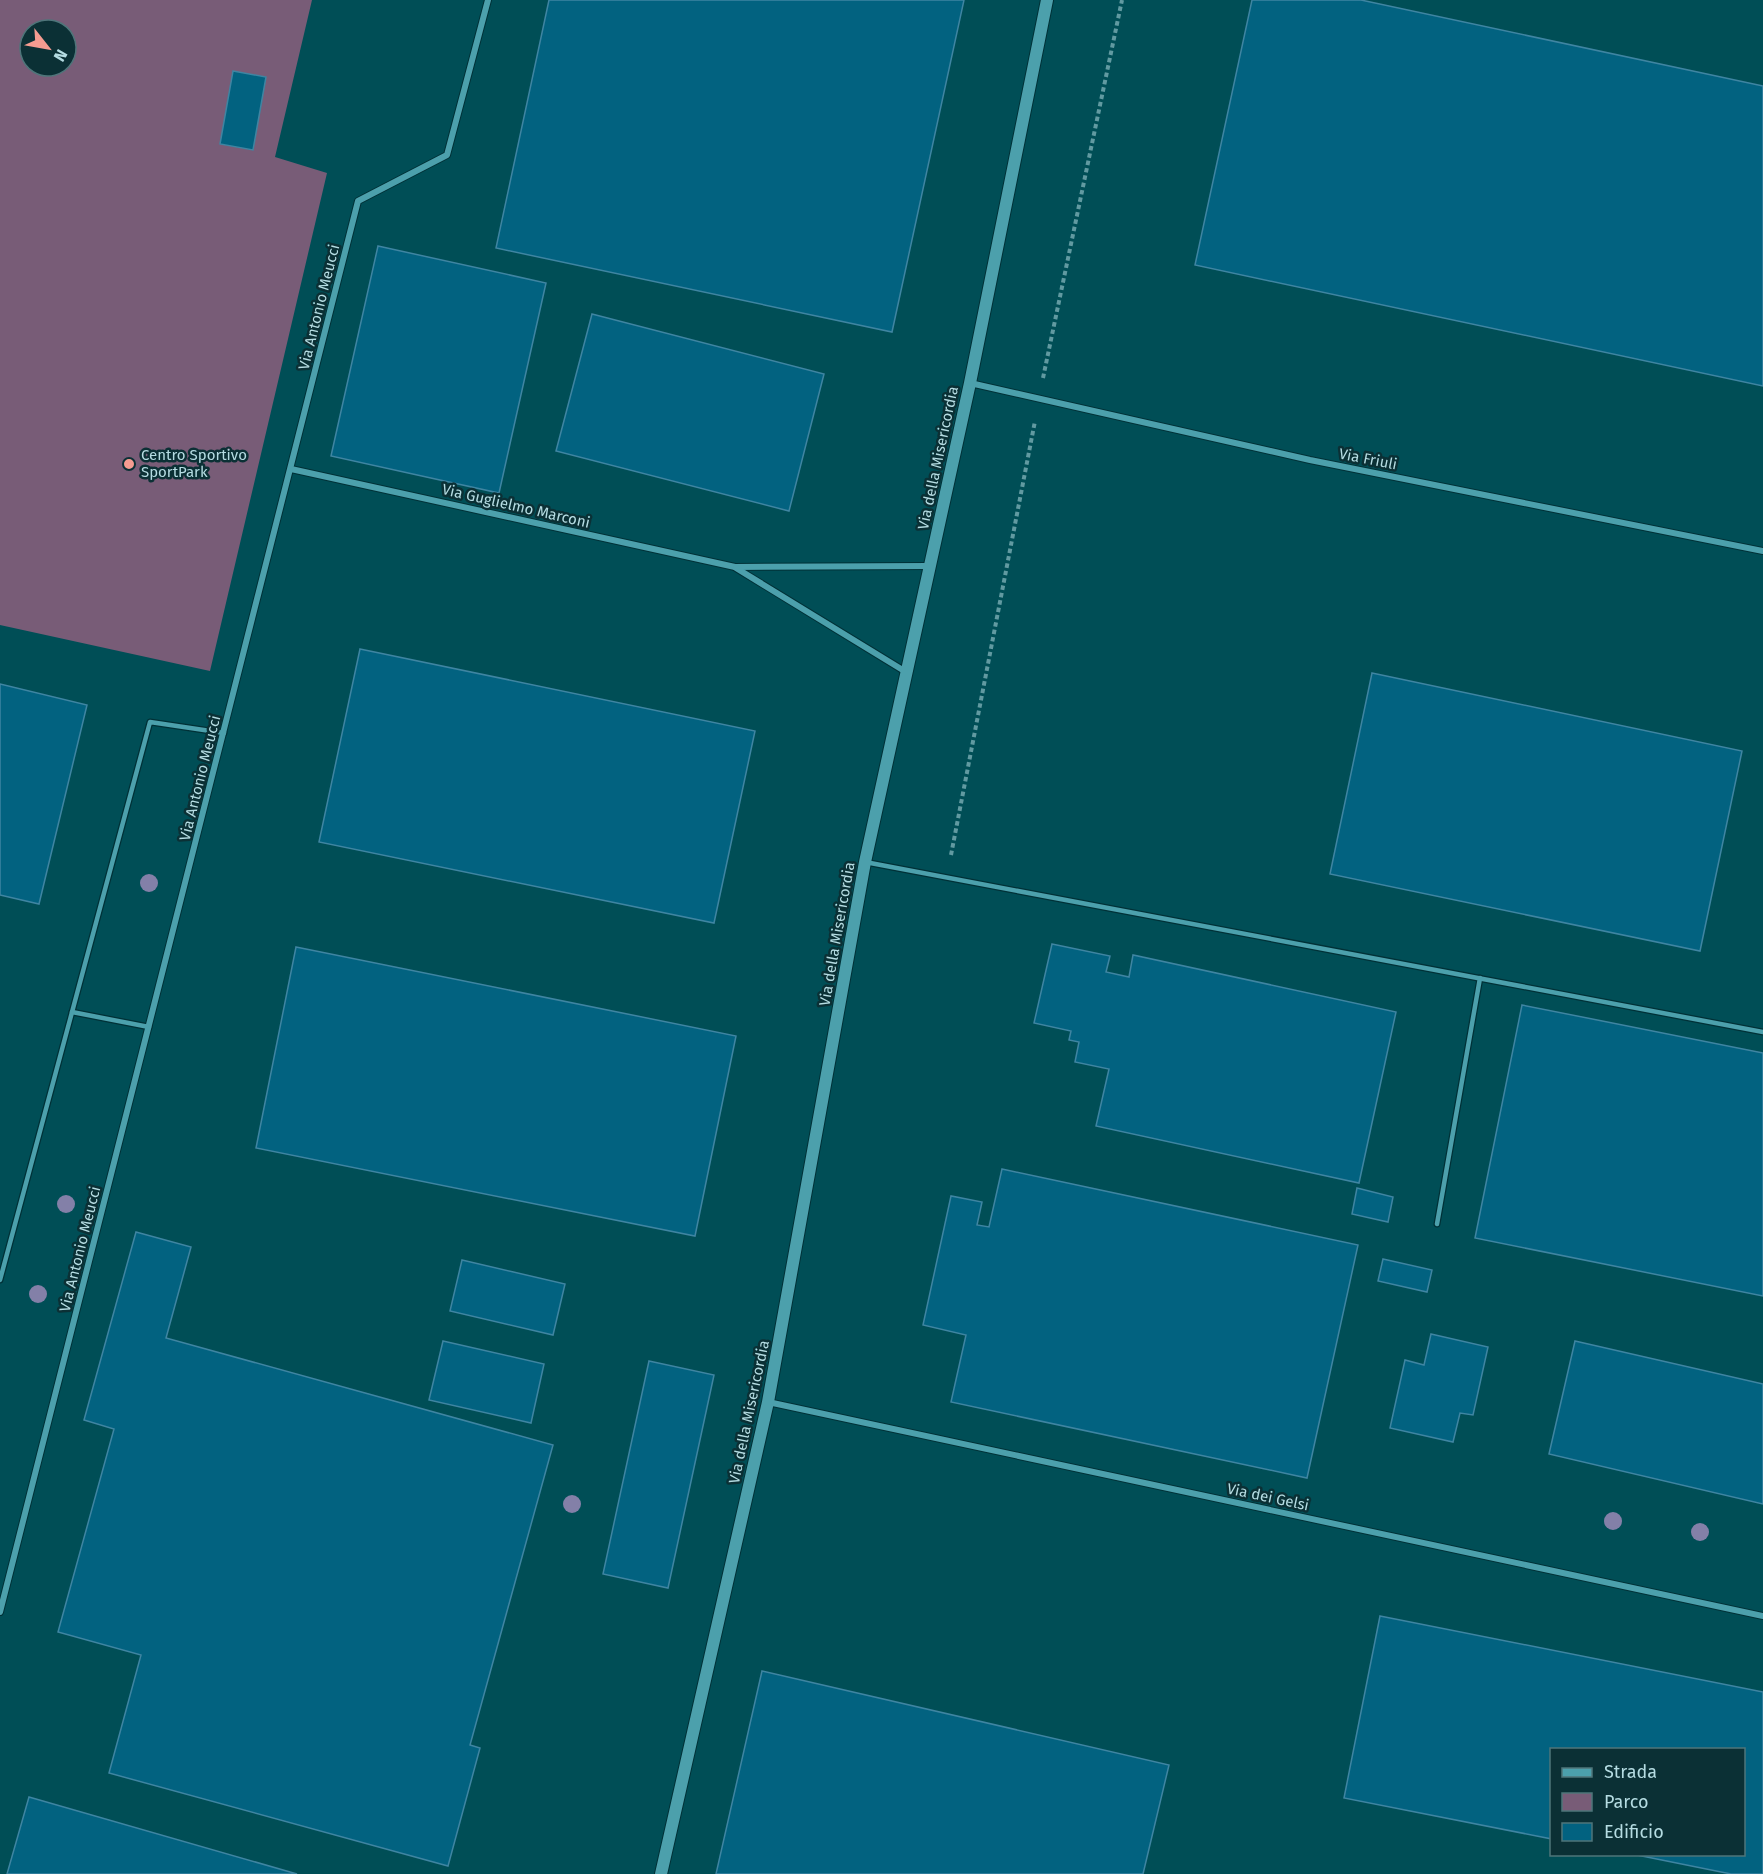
<svg xmlns="http://www.w3.org/2000/svg" width="1763" height="1874" font-family="'Fira Sans',sans-serif">
<style>
.green{fill:#785c77;fill-rule:evenodd}
.building{fill:#026280;stroke:#3f85a2;stroke-width:1.5}
.lines{fill:none;stroke-linecap:round;stroke-linejoin:round}
.lane-casing{stroke:#003137;stroke-width:7}
.street-casing{stroke:#003137;stroke-width:8}
.secondary-casing{stroke:#003137;stroke-width:14}
.path{stroke:#619aa1;stroke-width:4;stroke-dasharray:4.5 3;stroke-linecap:butt}
.lane{stroke:#4ca0ac;stroke-width:4.5}
.street{stroke:#4ca0ac;stroke-width:6}
.secondary{stroke:#4ca0ac;stroke-width:12}
.tree{fill:#8380a8}
.poi-dot{fill:#f59c91;stroke:#0b3035;stroke-width:2}
.labels{text-anchor:middle;dominant-baseline:central;stroke-width:5;stroke-linejoin:round;paint-order:stroke}
.street-label{font-size:15px;fill:#b5dce2;stroke:#0b3035}
.poi-label{font-size:15px;fill:#b5dce2;stroke:#0b3035;text-anchor:start}
</style>
<rect width="100%" height="100%" fill="#004e56"/>
<!-- green -->
<path class="green" d="M0 0H312L275 157 327 173 210 671 0 625ZM30 30H66V66H30Z"/>
<!-- building -->
<g class="building">
<path d="M549 0H964L892 332 496 248Z"/>
<path d="M1252 0H1361L1763 86V386L1195 265Z"/>
<path d="M233 71 266 77 253 150 220 144Z"/>
<path d="M378 246 546 283 499 493 331 456Z"/>
<path d="M592 314 824 374 789 511 556 451Z"/>
<path d="M360 649 755 731 714 923 319 842Z"/>
<path d="M1372 673 1742 751 1700 951 1330 874Z"/>
<path d="M0 684 87 705 39 904 0 895Z"/>
<path d="M1052 944 1110 956 1106 972 1129 977 1133 955 1396 1012 1359 1183 1096 1126 1109 1069 1075 1062 1079 1042 1069 1040 1071 1031 1034 1023Z"/>
<path d="M296 947 736 1036 695 1236 256 1148Z"/>
<path d="M1522 1005 1763 1053V1296L1475 1238Z"/>
<path d="M1002 1169 1358 1245 1307 1478 951 1402 966 1335 923 1325 951 1196 982 1202 977 1225 989 1227Z"/>
<path d="M1357 1188 1393 1197 1388 1222 1352 1214Z"/>
<path d="M136 1232 191 1247 166 1338 553 1445 470 1745 480 1748 448 1866 109 1773 141 1655 58 1632 114 1429 84 1420Z"/>
<path d="M1383 1259 1432 1270 1427 1292 1378 1281Z"/>
<path d="M462 1260 565 1284 553 1335 450 1311Z"/>
<path d="M1431 1334 1488 1347 1473 1415 1460 1413 1453 1442 1390 1428 1405 1360 1424 1365Z"/>
<path d="M443 1341 544 1364 531 1423 429 1400Z"/>
<path d="M1575 1341 1763 1384V1504L1549 1454Z"/>
<path d="M649 1361 714 1375 668 1588 603 1574Z"/>
<path d="M1380 1616 1763 1692V1874H1731L1632 1854H1744V1750H1552V1839L1344 1798Z"/>
<path d="M762 1671 1169 1765 1143 1874H716Z"/>
<path d="M29 1797 297 1874H7Z"/>
</g>
<g class="lines">
<!-- lane casing -->
<g class="lane-casing">
<g id="lane">
<path d="M865 862 1763 1032"/>
<path d="M72 1012 149 1027"/>
<path d="M1437 1224 1480 978"/>
<path d="M0 1280 150 722 224 733"/>
</g>
</g>
<!-- street casing -->
<g class="street-casing">
<g id="street">
<path d="M970 383 1310 460 1763 551"/>
<path d="M291 469 735 567 929 566"/>
<path d="M736 568 906 672"/>
<path d="M768 1402 1763 1616"/>
<path d="M0 1612 358 201 447 155 488 0"/>
</g>
</g>
<!-- secondary casing -->
<g class="secondary-casing">
<path id="secondary" d="M661 1874 768 1402 865 862 970 383 1047 0"/>
</g>
<!-- path -->
<g class="path">
<path d="M1043 378 1122 0"/>
<path d="M951 855 1035 421"/>
</g>
<!-- lane -->
<use href="#lane" class="lane"/>
<!-- street -->
<use href="#street" class="street"/>
<!-- secondary -->
<use href="#secondary" class="secondary"/>
</g>
<!-- trees -->
<g class="tree">
<circle cx="149" cy="883" r="9"/>
<circle cx="66" cy="1204" r="9"/>
<circle cx="38" cy="1294" r="9"/>
<circle cx="572" cy="1504" r="9"/>
<circle cx="1613" cy="1521" r="9"/>
<circle cx="1700" cy="1532" r="9"/>
</g>
<!-- markers -->
<circle class="poi-dot" cx="129" cy="464" r="6"/>
<g class="labels">
<!-- street labels -->
<g class="street-label">
<text transform="translate(319 307) rotate(-76)">Via Antonio Meucci</text>
<text transform="translate(938 458) rotate(-78)">Via della Misericordia</text>
<text transform="translate(1368 459) rotate(11)">Via Friuli</text>
<text transform="translate(516 506) rotate(13)">Via Guglielmo Marconi</text>
<text transform="translate(200 778) rotate(-76)">Via Antonio Meucci</text>
<text transform="translate(837 934) rotate(-80)">Via della Misericordia</text>
<text transform="translate(80 1249) rotate(-76)">Via Antonio Meucci</text>
<text transform="translate(749 1412) rotate(-78)">Via della Misericordia</text>
<text transform="translate(1268 1497) rotate(12)">Via dei Gelsi</text>
</g>
<!-- poi labels -->
<g class="poi-label">
<text x="141" y="455">Centro Sportivo<tspan x="141" dy="17">SportPark</tspan></text>
</g>
</g>
<!-- legend -->
<rect x="1550" y="1748" width="195" height="108" fill="#0b3035" stroke="#4f757a" stroke-width="1.5"/>
<rect x="1562" y="1768" width="30" height="9" fill="#4ca0ac" stroke="#4f757a" stroke-width="1.5"/>
<text x="1604" y="1778" font-size="18" fill="#b5dce2">Strada</text>
<rect x="1562" y="1793" width="30" height="18" fill="#785c77" stroke="#4f757a" stroke-width="1.5"/>
<text x="1604" y="1808" font-size="18" fill="#b5dce2">Parco</text>
<rect x="1562" y="1823" width="30" height="18" fill="#026280" stroke="#4f757a" stroke-width="1.5"/>
<text x="1604" y="1838" font-size="18" fill="#b5dce2">Edificio</text>
<!-- north arrow -->
<g transform="translate(48 48) rotate(121)"><circle r="28" fill="#0b3035" stroke="#4f757a" stroke-width="1.5"/>
<path d="M0-4.5L10 22L0 15L-10 22Z" fill="#f59c91"/>
<text y="-9" font-size="16" font-weight="bold" text-anchor="middle" fill="#b5dce2">N</text>
</g>
</svg>
